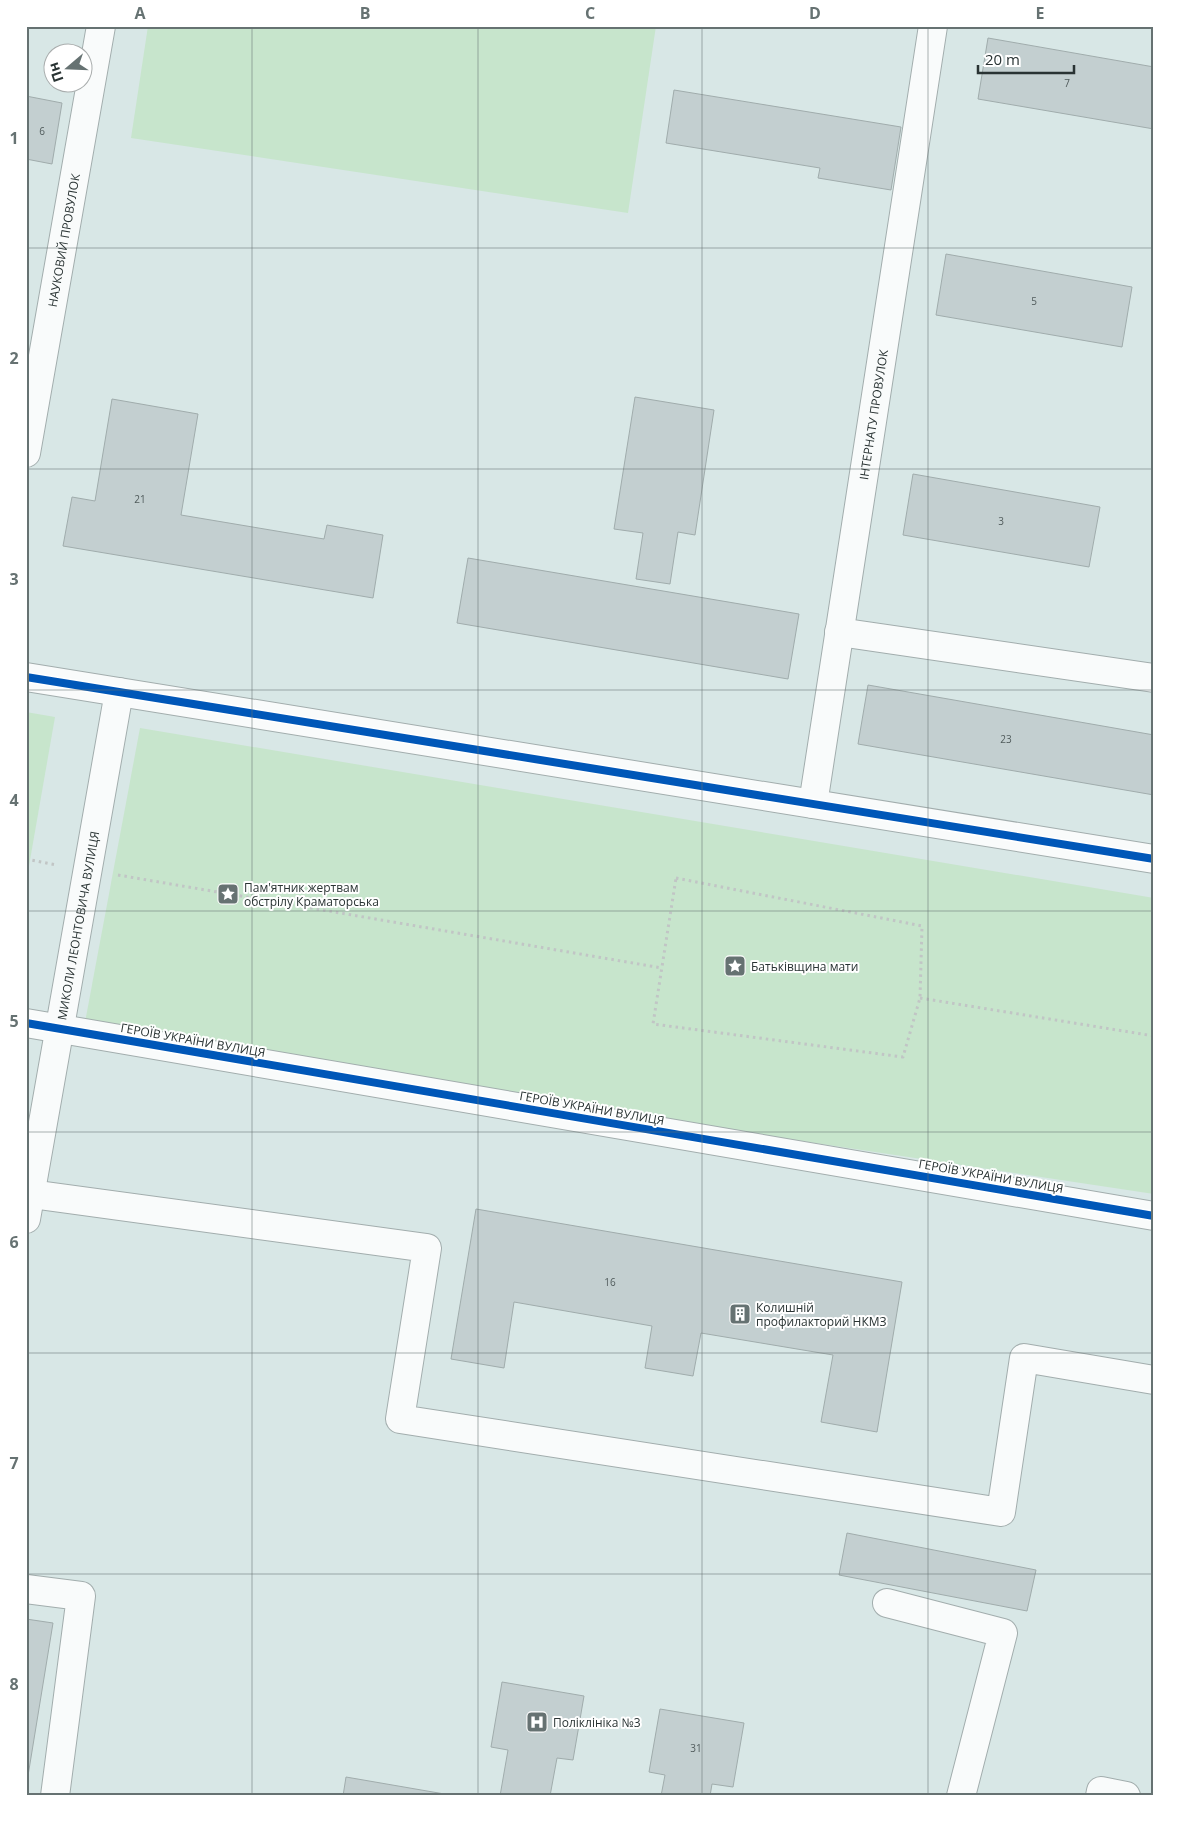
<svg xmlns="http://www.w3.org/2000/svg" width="1180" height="1822" font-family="'Open Sans',sans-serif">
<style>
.green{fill:#c7e5cc}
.building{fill:#c3cfd0;stroke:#a0acac}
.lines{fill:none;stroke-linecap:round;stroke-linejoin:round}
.minor-casing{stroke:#a2adad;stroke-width:30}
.path{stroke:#c1c5c5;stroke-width:3;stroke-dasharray:2.5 4;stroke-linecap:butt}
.minor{stroke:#f9fbfb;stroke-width:28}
.cycleway-casing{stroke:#fff;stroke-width:11}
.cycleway{stroke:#0057b8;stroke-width:8}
.grid{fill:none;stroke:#667272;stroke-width:1;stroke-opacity:0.55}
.labels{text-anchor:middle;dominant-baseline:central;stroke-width:4;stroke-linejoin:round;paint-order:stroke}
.number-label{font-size:10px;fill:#505b5b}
.street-label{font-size:12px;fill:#293333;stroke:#fff}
.poi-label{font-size:12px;fill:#293333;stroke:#fff;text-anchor:start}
.neatline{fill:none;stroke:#667272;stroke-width:2}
.grid-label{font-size:16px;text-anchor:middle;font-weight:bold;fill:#667272}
</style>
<rect width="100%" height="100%" fill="#d8e7e6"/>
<!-- green -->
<g class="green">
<path d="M148 26H656L628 213 131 138Z"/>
<path d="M26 712 55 717 26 883Z"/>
<path d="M140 728 1154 898V1194L83 1033Z"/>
</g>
<!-- building -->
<g class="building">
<path d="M988 38 1154 67V129L978 99Z"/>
<path d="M674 90 901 127 891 190 818 178 820 168 666 143Z"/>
<path d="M26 96 62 103 52 164 26 159Z"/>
<path d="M946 254 1132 287 1122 347 936 315Z"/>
<path d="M635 397 714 410 695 535 678 532 670 584 636 579 643 533 614 529Z"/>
<path d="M112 399 198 414 181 515 324 539 327 525 383 535 373 598 63 546 72 497 95 501Z"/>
<path d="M913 474 1100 507 1089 567 903 535Z"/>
<path d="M468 558 799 614 788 679 457 623Z"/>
<path d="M868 685 1154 735V795L858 744Z"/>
<path d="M476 1209 902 1282 877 1432 821 1422 833 1355 701 1333 693 1376 645 1368 652 1326 514 1302 504 1368 451 1359Z"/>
<path d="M847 1533 1036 1570 1027 1611 839 1575Z"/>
<path d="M26 1619 53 1623 26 1788Z"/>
<path d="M502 1682 584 1696 573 1760 557 1758 550 1796H500L508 1750 491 1747Z"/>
<path d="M660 1709 744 1723 733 1787 712 1784 710 1796H661L665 1775 649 1772Z"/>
<path d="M346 1777 456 1796H343Z"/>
</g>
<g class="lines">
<!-- minor casing -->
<g class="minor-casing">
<g id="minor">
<path id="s1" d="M26 453 101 26"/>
<path d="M839 632 1154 678"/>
<path d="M26 677 1154 859"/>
<path id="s2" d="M813 804 933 26"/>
<path d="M26 1023 1154 1216"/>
<path d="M31 1194 427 1248 400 1419 1001 1512 1024 1358 1154 1380"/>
<path id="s3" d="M26 1219 119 692"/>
<path d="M26 1589 81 1596 55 1796"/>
<path d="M887 1603 1003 1633 961 1796"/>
<path d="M1100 1796 1101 1791 1126 1796"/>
</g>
</g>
<!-- path -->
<g class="path">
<path d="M26 859 57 865"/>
<path d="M118 875 662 968"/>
<path d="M676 878 922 926 920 998 903 1057 653 1024Z"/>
<path d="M920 998 1154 1036"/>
</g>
<!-- minor -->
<use href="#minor" class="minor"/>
<!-- cycleway casing -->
<g class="cycleway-casing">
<g id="cycleway">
<path d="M26 677 1154 859"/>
<path d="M26 1023 1154 1216"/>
</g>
</g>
<!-- cycleway -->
<use href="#cycleway" class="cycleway"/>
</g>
<!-- grid -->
<path class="grid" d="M252 26V1796M478 26V1796M702 26V1796M928 26V1796M26 248H1154M26 469H1154M26 690H1154M26 911H1154M26 1132H1154M26 1353H1154M26 1574H1154"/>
<!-- icons -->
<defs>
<g id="sight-square" transform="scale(1.125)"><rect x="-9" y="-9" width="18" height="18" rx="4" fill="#667272" stroke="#fff"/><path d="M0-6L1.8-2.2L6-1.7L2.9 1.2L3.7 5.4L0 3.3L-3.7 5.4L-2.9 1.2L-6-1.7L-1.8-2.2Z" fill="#fff"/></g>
<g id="building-square" transform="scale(1.125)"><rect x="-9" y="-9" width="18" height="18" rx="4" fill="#667272" stroke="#fff"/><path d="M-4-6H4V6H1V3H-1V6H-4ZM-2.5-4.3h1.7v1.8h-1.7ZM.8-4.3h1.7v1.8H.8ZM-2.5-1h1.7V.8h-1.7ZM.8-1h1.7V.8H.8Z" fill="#fff"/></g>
<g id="hospital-square" transform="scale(1.125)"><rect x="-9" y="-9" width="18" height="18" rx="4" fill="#667272" stroke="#fff"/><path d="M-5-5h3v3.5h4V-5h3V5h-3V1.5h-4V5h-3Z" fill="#fff"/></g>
</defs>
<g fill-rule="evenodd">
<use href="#sight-square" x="228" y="894"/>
<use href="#sight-square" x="735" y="966"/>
<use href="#building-square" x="740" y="1314"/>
<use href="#hospital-square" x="537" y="1722"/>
</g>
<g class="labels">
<!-- number labels -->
<g class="number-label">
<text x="1067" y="83">7</text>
<text x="42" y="131">6</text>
<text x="1034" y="301">5</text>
<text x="140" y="499">21</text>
<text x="1001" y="521">3</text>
<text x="1006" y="739">23</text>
<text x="610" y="1282">16</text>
<text x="696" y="1748">31</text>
</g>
<!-- street labels -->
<g class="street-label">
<text stroke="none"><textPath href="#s1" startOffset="216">НАУКОВИЙ ПРОВУЛОК</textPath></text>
<text stroke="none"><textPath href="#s2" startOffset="394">ІНТЕРНАТУ ПРОВУЛОК</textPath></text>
<text stroke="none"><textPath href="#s3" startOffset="298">МИКОЛИ ЛЕОНТОВИЧА ВУЛИЦЯ</textPath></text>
<text transform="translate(193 1040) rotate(10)">ГЕРОЇВ УКРАЇНИ ВУЛИЦЯ</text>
<text transform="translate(592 1108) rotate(10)">ГЕРОЇВ УКРАЇНИ ВУЛИЦЯ</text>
<text transform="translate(991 1176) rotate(10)">ГЕРОЇВ УКРАЇНИ ВУЛИЦЯ</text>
</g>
<!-- poi labels -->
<g class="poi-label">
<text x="244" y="887">Пам'ятник жертвам<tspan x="244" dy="14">обстрілу Краматорська</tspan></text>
<text x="751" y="966">Батьківщина мати</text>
<text x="756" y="1307">Колишній<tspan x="756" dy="14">профилакторий НКМЗ</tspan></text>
<text x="553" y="1722">Поліклініка №3</text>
</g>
</g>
<!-- border -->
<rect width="1180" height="1822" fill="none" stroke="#ffffff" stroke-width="55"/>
<!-- north arrow -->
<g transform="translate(68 68) rotate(251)"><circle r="24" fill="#ffffff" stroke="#a9adad"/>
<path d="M0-4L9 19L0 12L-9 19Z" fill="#667272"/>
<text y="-8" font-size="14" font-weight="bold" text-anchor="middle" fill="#293333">Пн</text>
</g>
<!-- scale -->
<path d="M978 65v8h96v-8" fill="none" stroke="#293333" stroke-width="2.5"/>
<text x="985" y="65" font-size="15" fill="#293333" stroke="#ffffff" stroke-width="4" paint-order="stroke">20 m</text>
<rect x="28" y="28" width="1124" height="1766" class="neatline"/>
<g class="grid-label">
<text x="140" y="19">A</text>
<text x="365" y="19">B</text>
<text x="590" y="19">C</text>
<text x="815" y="19">D</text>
<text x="1040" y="19">E</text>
<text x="14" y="144">1</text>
<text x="14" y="364">2</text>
<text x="14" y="585">3</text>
<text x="14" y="806">4</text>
<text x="14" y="1027">5</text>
<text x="14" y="1248">6</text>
<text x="14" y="1469">7</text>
<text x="14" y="1690">8</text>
</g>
</svg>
